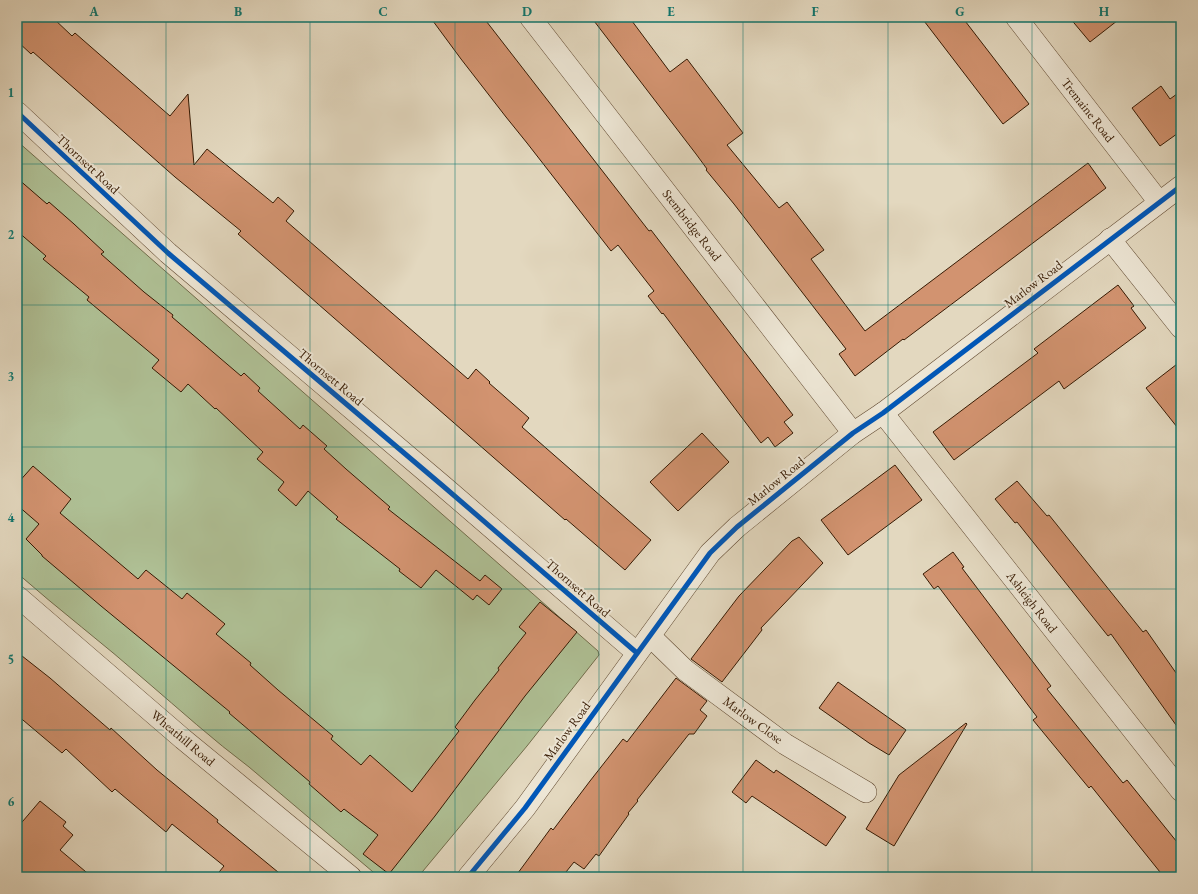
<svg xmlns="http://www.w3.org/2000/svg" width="1198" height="894" font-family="'EB Garamond',serif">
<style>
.green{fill:#afc095;stroke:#726d4c}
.building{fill:#d29370;stroke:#361a03}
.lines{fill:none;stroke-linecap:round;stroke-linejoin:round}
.minor-casing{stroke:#614a32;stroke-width:22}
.minor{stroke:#ede6d5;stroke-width:21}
.cycleway-casing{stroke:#ede6d5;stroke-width:8}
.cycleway{stroke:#0057b8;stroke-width:5}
.grid{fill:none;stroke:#0f766e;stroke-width:1;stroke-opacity:0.55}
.labels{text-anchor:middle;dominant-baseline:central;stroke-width:4;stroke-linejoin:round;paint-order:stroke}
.street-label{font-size:13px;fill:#361a03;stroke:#ede6d5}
.neatline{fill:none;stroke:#0f766e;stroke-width:1.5}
.grid-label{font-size:13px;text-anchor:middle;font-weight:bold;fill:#0f766e}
</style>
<rect width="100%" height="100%" fill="#e3d8bf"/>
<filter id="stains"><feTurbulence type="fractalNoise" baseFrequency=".005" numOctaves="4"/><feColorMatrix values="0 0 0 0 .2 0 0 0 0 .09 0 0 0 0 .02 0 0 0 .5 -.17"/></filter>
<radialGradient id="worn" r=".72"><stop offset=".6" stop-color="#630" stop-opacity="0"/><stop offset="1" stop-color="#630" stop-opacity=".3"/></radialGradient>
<!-- green -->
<path class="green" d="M17 141 598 651 599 655 527 746 418 877H379L249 767C213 740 180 710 146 681 104 644 59 610 17 573Z"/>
<!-- building -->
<g class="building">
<path d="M23 17H52L72 36 75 33 170 116 188 94 194 165 207 149 273 203 278 197 294 211 286 221 468 379 476 369 490 382 489 383 529 418 522 427 651 540 625 570 566 519 565 520 238 234 241 231 175 177 33 52 31 54 17 41V24Z"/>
<path d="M430 17H483L649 231 651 230 793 415 784 422 793 433 775 447 768 437 761 443 663 313 662 314 648 296 654 291 618 245 611 251 527 143 506 117 461 59Z"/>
<path d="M591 17H629L670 72 687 59 743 133 727 145 779 208 787 202 824 250 811 259 865 331 1088 163 1106 188 904 340 903 339 855 376 839 354 846 349 734 204 706 170 707 169 696 154Z"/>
<path d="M921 17H962L1029 104 1003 124Z"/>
<path d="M1069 17H1122L1090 42Z"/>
<path d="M1161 86 1170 99 1181 91V131L1160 146 1132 108Z"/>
<path d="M17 178 47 204 49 202 74 224 104 252 101 254 144 292 173 315 172 317 241 376 244 373 260 388 258 391 300 429 303 425 327 446 324 449 346 469 390 507 388 509 480 581 485 575 502 589 489 605 477 595 473 600 436 570 421 588 399 571 400 569 336 519 338 517 308 491 296 506 278 490 284 482 257 459 263 452 216 408 215 409 188 384 181 392 152 368 159 360 87 300 89 297 43 259 46 256 17 231Z"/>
<path d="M1118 285 1134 306 1131 308 1146 328 1064 389 1059 381 954 460 933 432 1038 353 1034 349Z"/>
<path d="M1181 361V432L1146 388Z"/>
<path d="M702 433 729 462 678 511 650 482Z"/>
<path d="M895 465 922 500 848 555 821 520Z"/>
<path d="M33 466 71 499 60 513 138 579 146 570 182 599 187 593 225 624 216 634 251 663 250 665 278 690 333 736 331 739 361 765 370 755 412 792 459 731 455 727 475 700 499 670 498 668 526 633 519 627 540 602 577 632 525 696 435 816 389 874 363 854 378 835 344 809 341 812 309 784 310 782 229 713 230 712 101 606 42 556V555L26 539 39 524 17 505V484Z"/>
<path d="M1017 481 1047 516 1049 515 1143 632 1146 630 1181 680V732L1111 634 1108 636 1017 522 1015 523 995 499Z"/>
<path d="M799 537 823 563 761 628 762 630 722 682 691 659 739 596 792 541Z"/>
<path d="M953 552 964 567 962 568 1051 686 1047 689 1123 783 1127 780 1181 847V877H1164L1091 786 1089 788 1033 720 1037 717 938 586 934 589 923 574Z"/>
<path d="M17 652 50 678 110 730 111 728 157 770 218 820 217 822 284 877H215L224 866 172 824 166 832 115 789 112 792 66 749 62 753 17 715Z"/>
<path d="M676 678 707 701 700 710 707 716 694 734H689L637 800 638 801 628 813 629 814 599 856 596 854 584 869 574 862 562 877H515L551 828 553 830 590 781 623 739 627 742Z"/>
<path d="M838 682 906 730 889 755 869 743 819 708Z"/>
<path d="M966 723 967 724 894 846 866 829 899 775Z"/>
<path d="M756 760 774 773 776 770 846 817 826 846 752 796 746 803 732 792Z"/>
<path d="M40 801 66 822 63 826 73 835 60 850 92 877H17V828Z"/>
</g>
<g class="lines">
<!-- minor casing -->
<g class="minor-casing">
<g id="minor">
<path d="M530 17 853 433"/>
<path d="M1016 17 1159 202"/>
<path d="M17 112 168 253 443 486 637 653"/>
<path d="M1110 239 1181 328"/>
<path d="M883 413 1181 791"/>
<path d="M17 596 183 739 351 877"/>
<path d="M650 636 685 670 785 744 866 792"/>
<path d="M468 877 525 808 710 553 737 527 853 433 883 413 1181 186"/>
</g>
</g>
<!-- minor -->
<use href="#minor" class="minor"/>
<!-- cycleway casing -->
<g class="cycleway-casing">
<g id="cycleway">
<path d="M17 112 168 253 443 486 637 653"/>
<path d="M468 877 525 808 710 553 737 527 853 433 883 413 1181 186"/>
</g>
</g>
<!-- cycleway -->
<use href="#cycleway" class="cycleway"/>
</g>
<!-- grid -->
<path class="grid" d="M166 17V877M310 17V877M455 17V877M599 17V877M743 17V877M888 17V877M1032 17V877M17 164H1181M17 305H1181M17 447H1181M17 589H1181M17 730H1181"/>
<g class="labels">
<!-- street labels -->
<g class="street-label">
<text transform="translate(1088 110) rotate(52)">Tremaine Road</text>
<text transform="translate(88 164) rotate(43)">Thornsett Road</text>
<text transform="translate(692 225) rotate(52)">Stembridge Road</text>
<text transform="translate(1033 284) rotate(-37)">Marlow Road</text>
<text transform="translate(331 377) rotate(40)">Thornsett Road</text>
<text transform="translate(776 481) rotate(-39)">Marlow Road</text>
<text transform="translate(578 588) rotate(41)">Thornsett Road</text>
<text transform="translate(1032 602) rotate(52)">Ashleigh Road</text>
<text transform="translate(753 720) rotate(36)">Marlow Close</text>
<text transform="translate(567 731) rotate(-54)">Marlow Road</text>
<text transform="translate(183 738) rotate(40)">Wheathill Road</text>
</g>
</g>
<!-- margin -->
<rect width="1198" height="894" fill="none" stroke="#e3d8bf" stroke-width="44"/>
<rect x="22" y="22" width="1154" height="850" class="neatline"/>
<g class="grid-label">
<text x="94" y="16">A</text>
<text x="238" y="16">B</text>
<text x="383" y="16">C</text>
<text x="527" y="16">D</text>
<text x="671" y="16">E</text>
<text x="815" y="16">F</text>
<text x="960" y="16">G</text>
<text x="1104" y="16">H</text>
<text x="11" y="97">1</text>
<text x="11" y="239">2</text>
<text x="11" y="381">3</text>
<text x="11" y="522">4</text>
<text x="11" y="664">5</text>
<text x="11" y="806">6</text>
</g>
<rect width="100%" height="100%" filter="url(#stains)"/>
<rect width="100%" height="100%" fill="url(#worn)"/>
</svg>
